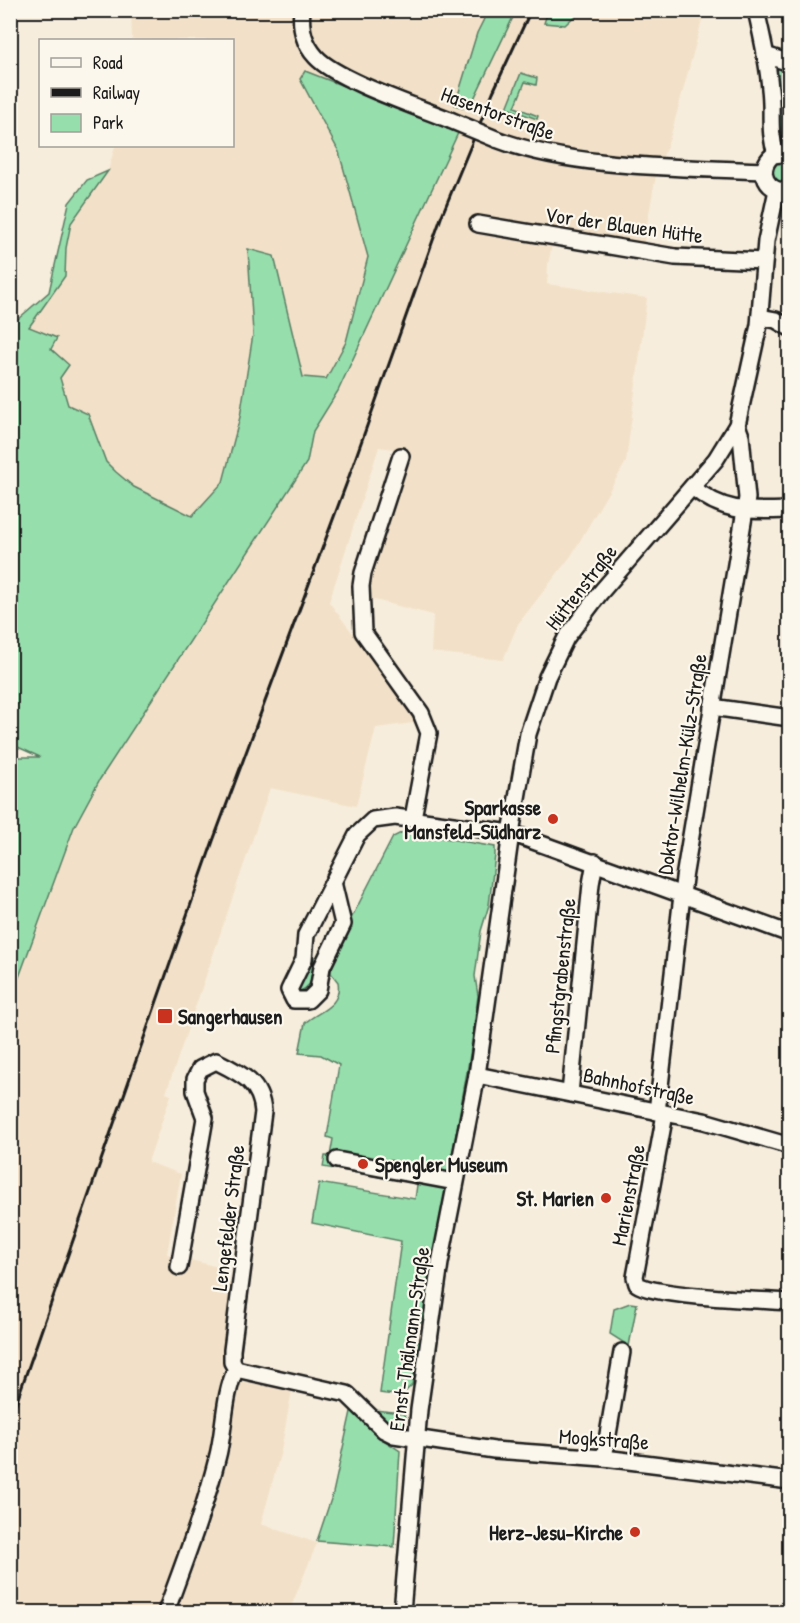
<svg xmlns="http://www.w3.org/2000/svg" width="800" height="1623" font-family="'Patrick Hand',sans-serif">
<style>
.built{fill:#f2e1c8}
.green{fill:#96deac;stroke:#597d64;stroke-width:1.5}
.lines{fill:none;stroke-linecap:round;stroke-linejoin:round}
.minor-casing{stroke:#1c1c1c;stroke-width:20}
.minor{stroke:#fbf7ec;stroke-width:15}
.rail{stroke:#1c1c1c;stroke-width:3}
.minor-bridge-casing{stroke:#1c1c1c;stroke-width:20;stroke-linecap:butt}
.minor-bridge{stroke:#fbf7ec;stroke-width:15}
.poi-dot{fill:#c8321e;stroke:#fbf7ec;stroke-width:2}
.labels{text-anchor:middle;dominant-baseline:central;stroke-width:4.5;stroke-linejoin:round;paint-order:stroke}
.street-label{font-size:21px;fill:#1c1c1c;stroke:#fbf7ec}
.poi-label{font-size:21px;font-weight:bold;fill:#1c1c1c;stroke:#fbf7ec;text-anchor:end}
</style>
<rect width="100%" height="100%" fill="#f7eddc"/>
<filter id="ink" filterUnits="userSpaceOnUse"><feTurbulence type="fractalNoise" baseFrequency=".0167" numOctaves="2"/><feDisplacementMap in="SourceGraphic" scale="12" xChannelSelector="R" yChannelSelector="G"/><feConvolveMatrix kernelMatrix="1 2 1 2 8 2 1 2 1" color-interpolation-filters="sRGB"/></filter>
<g filter="url(#ink)">
<!-- built -->
<path class="built" d="M131 11H488L477 33 469 109 516 11H700L703 17 670 138 656 175 641 258 552 244 548 265 547 284 647 298 626 462 571 556 518 624 503 660 431 652 433 615 367 598 373 564 402 450 379 447 329 602 420 722 376 728 356 806 270 788 166 1093 171 1095 148 1162 181 1174 167 1254 222 1268 231 1286 222 1378 292 1390 281 1451 261 1524 317 1543 289 1612H11L10 999 74 827 100 779 307 462 313 431 338 391 459 131 300 79 339 152 368 257 346 342 327 379 303 377 274 256 248 250 253 334 240 417 223 482 192 516 134 487 106 462 88 414 68 405 51 349 29 327 65 276 66 248 71 223 108 171 115 146H232V40H132Z"/>
<!-- green -->
<g class="green">
<path d="M488 11H516L469 109 455 105 477 33Z"/>
<path d="M548 11V10L580 11 565 25 544 23Z"/>
<path d="M780 63 789 67V144L782 139 774 71Z"/>
<path d="M305 71 459 131 338 391 313 431 307 462 100 779 74 827 11 999V757H40L11 744V325L49 292 69 203 87 180 108 171 71 223 66 248 65 276 29 327 57 338 51 349 69 365 60 378 68 405 88 414 106 462 116 472 134 487 192 516 223 482 240 417 253 334 248 249 274 256 303 377 326 379 346 342 368 257 339 152 300 79Z"/>
<path d="M521 73 537 78 536 85 525 82 515 107 538 116 537 119 507 108Z"/>
<path d="M786 160 789 162V182L784 184 776 182 771 175 772 167 778 161Z"/>
<path d="M405 831 495 847V855L489 905 481 931 475 976 478 996 470 1055 423 1322H417L414 1340 420 1341 412 1385 401 1396 380 1393 401 1241 312 1223 319 1183 415 1199 418 1178 392 1175 391 1179 323 1167 325 1156H330L333 1139 327 1137 339 1065 321 1055 299 1053 305 1023C318 1011 342 1007 338 982L331 973 332 956 393 837Z"/>
<path d="M311 951C319 962 315 986 300 991L298 988Z"/>
<path d="M630 1303 637 1304 629 1346 610 1334 614 1309Z"/>
<path d="M352 1407 379 1437 400 1451 394 1547 317 1541 333 1493Z"/>
<path d="M374 1410 403 1413 405 1416 401 1427 391 1428Z"/>
</g>
<g class="lines">
<!-- minor casing -->
<g class="minor-casing">
<g id="minor">
<path d="M302 10C300 28 304 44 316 57 337 80 418 107 450 120"/>
<path d="M756 10C762 36 768 62 770 89 773 111 768 132 776 153"/>
<path d="M765 55 790 63"/>
<path d="M496 139C574 169 680 167 763 171"/>
<path d="M790 153 773 155C755 170 767 195 790 190"/>
<path d="M478 224 675 257 764 261"/>
<path d="M760 317 776 320 790 328"/>
<path d="M401 456 363 573 361 586 363 632 421 713 429 733 413 818"/>
<path d="M692 487C725 514 750 511 790 510"/>
<path d="M712 707 790 718"/>
<path d="M333 882 343 924 322 967 318 990 308 1000H294L289 990 304 959 306 935 357 835 373 820 395 817 511 833 790 934"/>
<path d="M477 1075 704 1121 790 1146"/>
<path d="M570 1093 591 884 595 862"/>
<path d="M657 1112 684 878 747 498 741 436 737 425"/>
<path d="M665 1114 635 1277 637 1284C655 1297 762 1300 790 1302"/>
<path d="M337 1160 455 1182"/>
<path d="M179 1267 205 1118 195 1091V1079L200 1069 216 1061C240 1073 261 1082 263 1112L232 1350V1362L236 1369"/>
<path d="M236 1369 347 1394 384 1430 394 1435 494 1450 604 1458 790 1481"/>
<path d="M604 1458 622 1352"/>
<path d="M166 1612C184 1562 204 1511 217 1459 225 1431 223 1396 236 1369"/>
<path d="M402 1612 419 1410 440 1263 477 1075 511 833 528 734 547 677 566 638 600 593 716 459 737 425 759 325 766 241 777 190"/>
</g>
</g>
<!-- minor -->
<use href="#minor" class="minor"/>
<!-- rail -->
<path class="rail" d="M10 1420 213 841 347 482 442 215 493 92 531 10"/>
<!-- minor-bridge casing -->
<g class="minor-bridge-casing">
<path id="minor-bridge" d="M450 120 496 139"/>
</g>
<!-- minor-bridge -->
<use href="#minor-bridge" class="minor-bridge"/>
</g>
</g>
<!-- markers -->
<g class="poi-dot">
<circle cx="553" cy="819" r="6"/>
<rect x="157" y="1008" width="16" height="16" rx="3"/>
<circle cx="363" cy="1164" r="6"/>
<circle cx="606" cy="1198" r="6"/>
<circle cx="635" cy="1532" r="6"/>
</g>
<g class="labels">
<!-- street labels -->
<g class="street-label">
<text transform="translate(498 113) rotate(20)">Hasentorstraße</text>
<text transform="translate(624 225) rotate(8)">Vor der Blauen Hütte</text>
<text transform="translate(581 587) rotate(-52)">Hüttenstraße</text>
<text transform="translate(682 764) rotate(-81)">Doktor-Wilhelm-Külz-Straße</text>
<text transform="translate(560 976) rotate(-84)">Pfingstgrabenstraße</text>
<text transform="translate(639 1086) rotate(12)">Bahnhofstraße</text>
<text transform="translate(628 1195) rotate(-79)">Marienstraße</text>
<text transform="translate(228 1218) rotate(-83)">Lengefelder Straße</text>
<text transform="translate(409 1339) rotate(-82)">Ernst-Thälmann-Straße</text>
<text transform="translate(604 1439) rotate(4)">Mogkstraße</text>
</g>
<!-- poi labels -->
<g class="poi-label">
<text x="541" y="807">Sparkasse<tspan x="541" dy="24">Mansfeld-Südharz</tspan></text>
<text x="178" y="1016" text-anchor="start">Sangerhausen</text>
<text x="375" y="1164" text-anchor="start">Spengler Museum</text>
<text x="594" y="1198">St. Marien</text>
<text x="623" y="1532">Herz-Jesu-Kirche</text>
</g>
</g>
<!-- margin -->
<rect width="800" height="1623" fill="none" stroke="#fbf7ec" stroke-width="36"/>
<rect x="18" y="18" width="764" height="1587" fill="none" stroke="#1c1c1c" stroke-width="2" filter="url(#ink)"/>
<!-- legend -->
<rect x="39" y="39" width="195" height="108" fill="#fbf7ec" stroke="#a29f99" stroke-width="1.5"/>
<rect x="51" y="58" width="30" height="9" fill="#fbf7ec" stroke="#a29f99" stroke-width="1.5"/>
<text x="93" y="69" font-size="18" fill="#1c1c1c">Road</text>
<rect x="51" y="88" width="30" height="9" fill="#1c1c1c" stroke="#a29f99" stroke-width="1.5"/>
<text x="93" y="99" font-size="18" fill="#1c1c1c">Railway</text>
<rect x="51" y="114" width="30" height="18" fill="#96deac" stroke="#a29f99" stroke-width="1.5"/>
<text x="93" y="129" font-size="18" fill="#1c1c1c">Park</text>
</svg>
